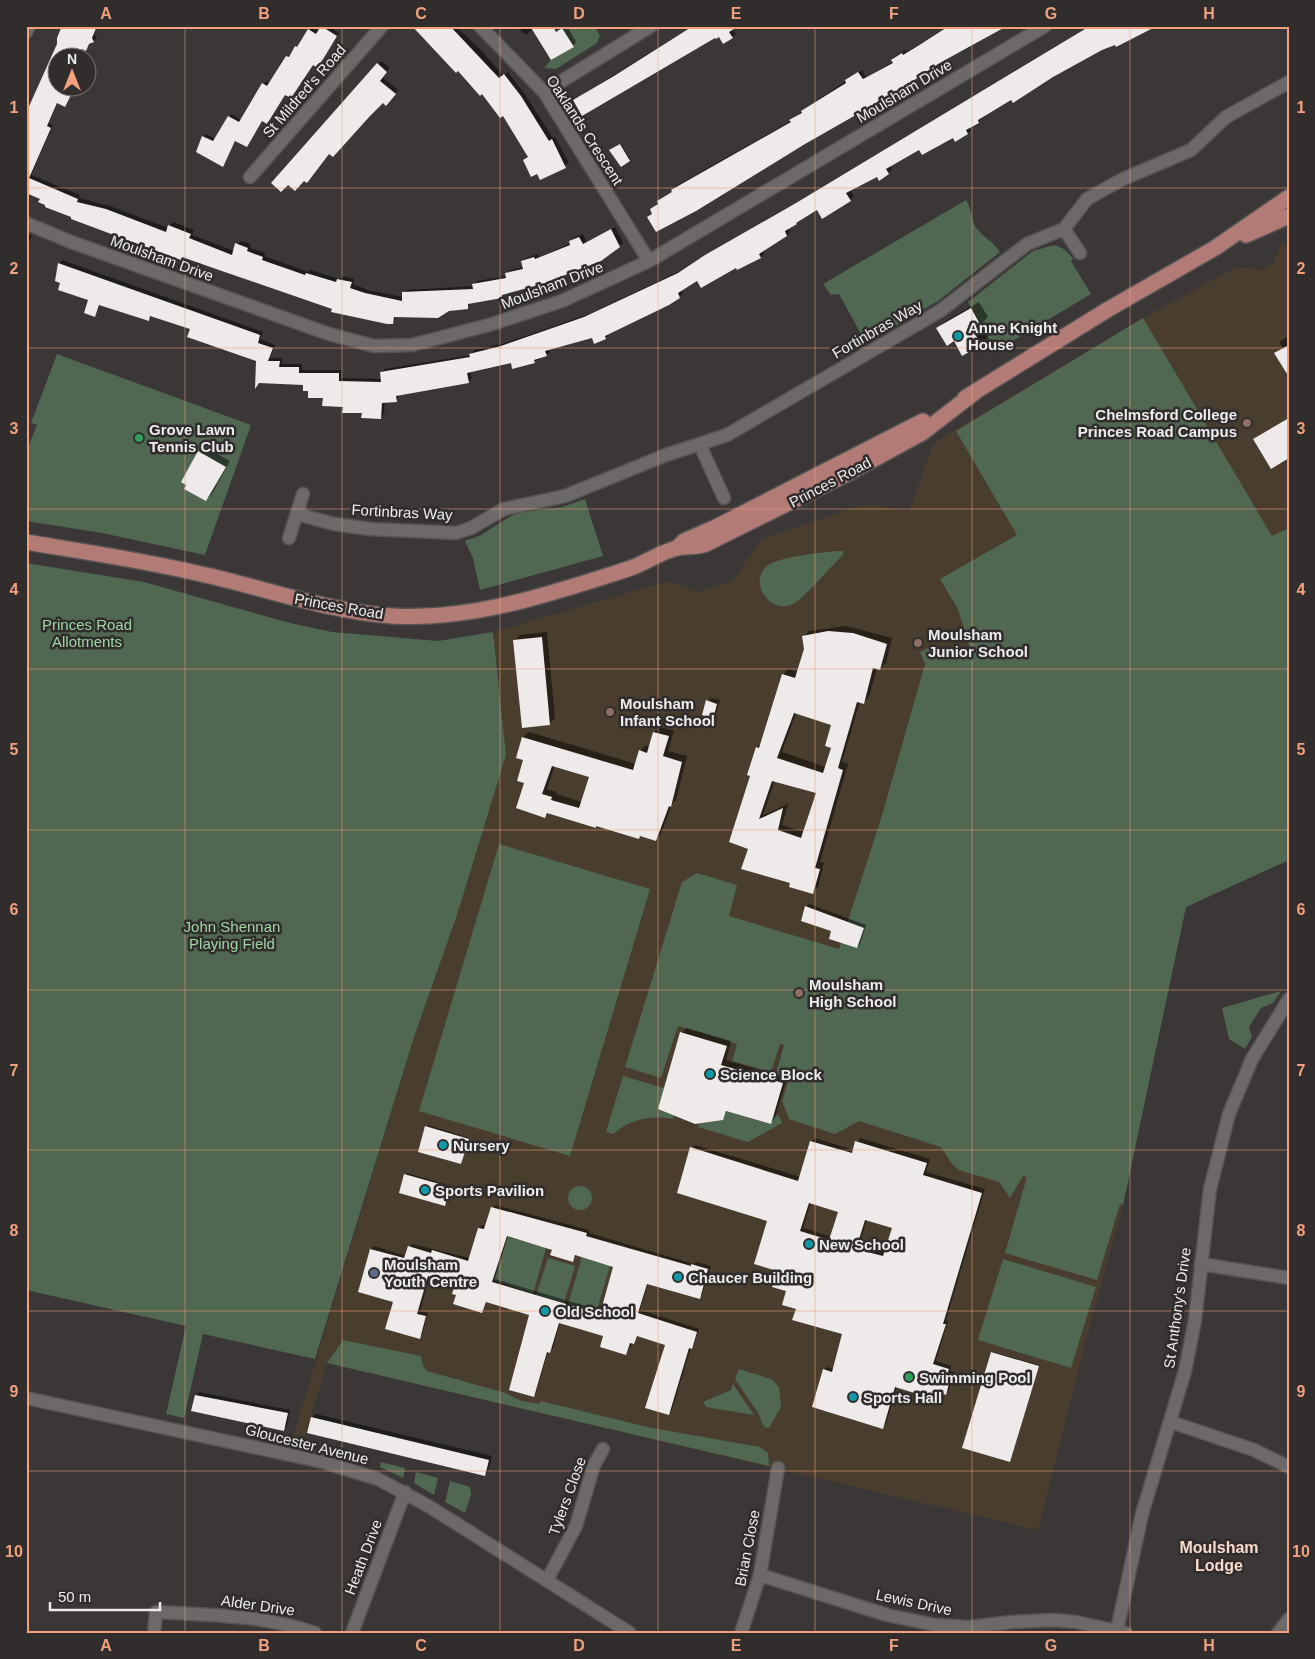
<svg xmlns="http://www.w3.org/2000/svg" width="1315" height="1659" font-family="Helvetica,sans-serif">
<style>
.education{fill:#493e2e}
.green{fill:#506752}
.shadow{fill:#0007;fill-rule:evenodd}
.building{fill:#edeae9;fill-rule:evenodd}
.lines{fill:none;stroke-linecap:round;stroke-linejoin:round}
.street-casing{stroke:#565453;stroke-width:15}
.primary-casing{stroke:#565453;stroke-width:18}
.street{stroke:#6c6968;stroke-width:12}
.primary{stroke:#b27b75;stroke-width:15}
.grid{fill:none;stroke:#f2a17e;stroke-width:1;stroke-opacity:0.55}
.culture-dot{fill:#0f9aa8;stroke:#302d2c;stroke-width:2}
.education-dot{fill:#8d6e63;stroke:#302d2c;stroke-width:2}
.leisure-dot{fill:#2e9e5b;stroke:#302d2c;stroke-width:2}
.service-dot{fill:#5c6f8a;stroke:#302d2c;stroke-width:2}
.labels{text-anchor:middle;dominant-baseline:central;stroke-width:5;stroke-linejoin:round;paint-order:stroke}
.street-label{font-size:15px;fill:#edebeb;stroke:#302d2c}
.poi-label{font-size:15px;font-weight:bold;fill:#edebeb;stroke:#302d2c;text-anchor:start}
.park-label{font-size:15px;fill:#9cd7a2;stroke:#302d2c}
.neighbourhood-label{font-size:16px;font-weight:bold;fill:#fadacc;stroke:#302d2c}
.neatline{fill:none;stroke:#f2a17e;stroke-width:2}
.grid-label{font-size:16px;text-anchor:middle;font-weight:bold;fill:#f2a17e}
</style>
<rect width="100%" height="100%" fill="#3a3736"/>
<!-- education -->
<path class="education" d="M1289 241V860L1186 907 1123 1205 1087 1336 1038 1530 327 1363 304 1440 293 1437 414 1037 457 915 506 755 493 632 668 581 699 592 733 581 760 540 855 507 872 505 909 511 934 443 1143 318 1237 267 1261 270 1273 263 1281 245Z"/>
<!-- green -->
<g class="green">
<path d="M553 26H594L600 36 597 43 556 69 544 68 551 60 574 47 562 28 556 32Z"/>
<path d="M966 200C971 208 971 217 975 226 981 236 993 241 1000 252L938 301 866 343 839 294 831 295 823 284Z"/>
<path d="M1054 245C1064 248 1067 251 1073 259L1071 261 1091 294 996 351 968 302 1033 251Z"/>
<path d="M1143 318 1272 536 1289 528V860L1186 907 1123 1205 1120 1204 1097 1280 1005 1253 1027 1177 1023 1176 1010 1198 999 1182 959 1170 952 1164 941 1147 859 1121 835 1134 789 1119 782 1101 789 1078 776 1074 784 1045 780 1044 771 1072 732 1061 737 1044 678 1026 661 1078 625 1067 682 882 697 873 737 885 729 916 839 949 883 812 925 664 920 652 930 647 972 655 958 609 940 579 1017 535 956 431Z"/>
<path d="M57 354 251 425 205 555 102 533 26 521V452L37 425 31 423Z"/>
<path d="M585 499 603 556 480 590 473 558 465 541 481 535 509 517 522 512 562 507Z"/>
<path d="M843 551V555C830 567 807 596 793 604 770 615 748 583 767 566 777 557 828 551 843 551Z"/>
<path d="M26 563 144 582 290 623 332 632 438 641 493 632 506 755 457 915 414 1037 315 1359 203 1334 184 1418 166 1414 186 1326 26 1290Z"/>
<path d="M499 844 650 889 570 1156 419 1111Z"/>
<path d="M1281 991 1273 1003 1261 1008 1249 1027 1252 1037 1245 1049 1229 1039 1222 1008Z"/>
<path d="M623 1076 664 1088 674 1115 673 1119C651 1115 631 1119 613 1134L606 1132Z"/>
<path d="M726 1111 770 1124 773 1115 779 1116 782 1123 748 1142 698 1127 700 1123 722 1120Z"/>
<circle cx="580" cy="1198" r="12"/>
<path d="M508 1237 546 1248 533 1294 493 1280Z"/>
<path d="M582 1257 610 1266 596 1313 568 1304Z"/>
<path d="M548 1258 575 1266 564 1303 536 1295Z"/>
<path d="M1003 1259 1096 1287 1071 1368 978 1340Z"/>
<path d="M343 1340 421 1356 423 1366 427 1371 502 1392 522 1401 540 1404 541 1401 647 1427 760 1447 768 1453 769 1466 327 1363Z"/>
<path d="M739 1369 771 1379 779 1387 781 1407 769 1428 764 1427 758 1413 735 1379Z"/>
<path d="M733 1384 754 1415 706 1407 703 1402 731 1390Z"/>
<path d="M381 1462 405 1468 403 1478 380 1467Z"/>
<path d="M416 1472 438 1478 434 1495 414 1483Z"/>
<path d="M450 1481 470 1487 471 1495 465 1513 445 1502Z"/>
</g>
<!-- shadow -->
<g class="shadow">
<path d="M64 26H98L94 34 97 38 85 49 83 48 78 52 76 58H58V88L75 89 65 106 58 102 49 123 53 125 31 175 80 195 79 198 110 206 168 228 173 222 194 230 192 235 234 251 240 241 251 244 250 248 266 253 264 256 308 272 310 270 339 279 342 276 354 279 353 284 368 290 403 297 407 290 474 286 477 281 507 276 510 270 524 267 522 261 526 258 538 254 539 257 571 243 573 238 583 234 586 242 615 227 623 243 601 260 505 293 502 296 471 302 467 307 397 316 392 323 334 308 183 256 181 258 73 217 26 192V122L59 44Z"/>
<path d="M322 26H328L339 33 320 63H313L286 93 267 123 263 120 236 140 223 165 203 137 206 134 216 139 231 114 242 120 263 84 266 81 270 84 287 56 292 55 309 30 312 27 319 31Z"/>
<path d="M415 26H455L479 48 503 75 508 72 524 93 553 138 555 137 569 163 541 179 538 172 524 160 529 156 503 114Z"/>
<path d="M516 26H558L560 29 567 26 576 42 573 46 533 28 526 35Z"/>
<path d="M598 26H605L600 30Z"/>
<path d="M693 26H739L733 30 736 34 732 37 715 36 574 100Z"/>
<path d="M1004 26 970 47 649 217 653 213 651 209 673 192 676 186 791 121 806 108 862 70 866 77 893 62 892 60 896 56 905 50 906 52 926 41Z"/>
<path d="M1090 26H1154L1133 38 1132 37 1101 49 1012 98 981 116 982 118 979 122 969 127 971 130 968 133 955 140 953 137 920 149 890 166 892 170 879 179 877 175 850 190 854 196 850 200 823 217 817 208 799 220 788 228 790 232 787 235 762 250 764 254 761 257 738 269 736 266 697 279 681 290 683 293 679 297 609 333 606 338 595 342 593 337 549 349 550 352 546 355 534 362 512 361 470 371 472 378 468 382 399 394 396 401 385 402 384 414 381 417 324 397 310 390 304 383 192 329 152 316 149 319 101 304 95 316 90 299 61 282 59 264 62 260 263 332 260 339 275 345 270 358H282V364H302V370H342L341 378 382 379 381 372 385 369 471 355 474 350 505 343 589 314 682 270 710 252 801 200Z"/>
<path d="M381 61 390 68 382 77 398 90 386 104 383 102 372 112 378 64Z"/>
<path d="M621 144 630 159 629 160 612 149Z"/>
<path d="M26 234 32 236 26 247Z"/>
<path d="M979 302 988 317 981 324 988 336 980 344 962 354 954 340 938 328 946 321Z"/>
<path d="M1289 336V375L1276 353 1283 348 1279 342Z"/>
<path d="M204 447 230 461 212 494 206 500 199 452Z"/>
<path d="M846 626 892 638 886 663 880 669 877 668 869 697 864 702 860 701 842 762 848 764 820 862 824 863 818 887 813 892 791 882 750 848 751 775 757 747 762 743 783 675 788 669 798 672 806 650 804 637 809 631ZM796 713 832 724 833 747 826 767 782 752ZM775 780 817 792 804 832 782 825 788 804 763 815Z"/>
<path d="M547 632 555 718 549 724 515 640 520 635Z"/>
<path d="M711 698 720 700 716 714 713 717 708 701Z"/>
<path d="M660 727 674 731 668 751 687 756 676 800 672 804 661 834 656 840 641 835 638 838 597 825 595 827 549 812 545 817 525 782V759L517 757 523 737 529 732 636 764 640 751 646 745 650 747 654 732ZM555 765 590 777 582 802 556 794 557 792 547 789Z"/>
<path d="M809 904 866 925 860 944 857 947 833 930 806 907Z"/>
<path d="M687 1028 731 1041 726 1060 787 1078 775 1118 770 1123 728 1110 722 1119 682 1033Z"/>
<path d="M428 1125 469 1138 461 1163 426 1127Z"/>
<path d="M815 1138 854 1150 860 1138 930 1159 926 1172 985 1189 946 1320 948 1321 936 1361 951 1366 950 1371 954 1372 949 1390 933 1401 923 1394 897 1386 886 1424 882 1427 824 1370 827 1367 834 1369 843 1334 797 1308 779 1270 769 1220 692 1148 695 1145 801 1177 812 1141ZM811 1202 839 1211 832 1237 803 1228ZM867 1219 893 1227 886 1253 859 1245Z"/>
<path d="M407 1173 451 1186 446 1203 444 1205 405 1175Z"/>
<path d="M495 1205 589 1230V1233L694 1264 696 1262 711 1266 702 1294 699 1298 648 1283 640 1310 699 1329 694 1344 691 1347 672 1410 669 1413 667 1344 638 1335 626 1353 604 1335 560 1322 553 1349 548 1351 536 1393 533 1396 531 1314 487 1301 482 1312 458 1294 456 1283 430 1275 420 1311 428 1313 422 1334 419 1337 395 1301 371 1249 374 1246 406 1256 412 1244 470 1258 479 1228 482 1225 486 1226ZM508 1235 553 1249 573 1260 577 1255 615 1266 602 1311 495 1279Z"/>
<path d="M993 1352 1039 1365 1010 1461 992 1353Z"/>
<path d="M199 1392 290 1410 287 1426 284 1429 196 1396Z"/>
<path d="M316 1414 492 1456 488 1471 485 1475 309 1432 312 1417Z"/>
</g>
<!-- building -->
<g class="building">
<path d="M62 26H97L92 38 94 42 89 44 86 51 82 49 75 58H58V88L72 93 65 107 57 103 47 126 51 128 29 178 78 199 77 202 106 209 166 232 168 225 191 234 189 238 232 255 235 243 248 248 247 251 263 257 262 260 305 275 306 273 336 282 337 279 352 282 350 288 365 293 402 301V292L473 289 472 284 506 278 505 273 523 269 521 261 534 257 535 259 570 245 569 241 579 237 583 244 611 229 620 247 601 261 542 284 502 295V298L468 304V309L449 311 438 318 394 317 393 324H387L331 312 332 309 219 270 182 257 181 260 71 219V217L45 207V205L38 202 40 199 26 193V113L57 44V38Z"/>
<path d="M321 26 337 36 325 56 317 68 313 65 291 98 285 95 267 124 262 121 247 147 235 141 223 167 196 152 202 136 213 141 228 116 239 122 262 83 267 86 286 56 289 57 295 46 297 47 308 29 316 34Z"/>
<path d="M412 26H450L499 78 504 74 521 96 549 141 552 139 566 168 540 180 537 174 531 177 523 160 528 157 503 116 500 118 482 94 480 96 458 71 456 73Z"/>
<path d="M530 26H553L556 32 562 28 574 47 551 60Z"/>
<path d="M693 26H739L729 32 733 38 723 44 719 37 716 39 715 38 582 116 573 100 614 76Z"/>
<path d="M949 26H1007L938 64 898 91 805 144 696 211 656 232 647 217 652 214 650 209 658 204 657 201 672 192 671 190 791 122 789 120 802 113 801 111 846 83 845 80 858 72 863 79 893 63 891 60 902 53 903 55 921 44Z"/>
<path d="M1090 26H1157L1116 47 1115 45 1102 50 1053 77 1013 103 1011 100 978 120 979 123 966 130 968 134 955 142 953 138 922 155 919 150 886 169 889 174 879 181 877 177 846 193 851 201 822 219 817 210 796 223 797 224 785 231 787 236 759 254 761 258 737 270 736 268 701 288 697 281 678 293 680 298 669 305 605 336 606 339 594 344 592 338 545 351 547 356 534 360 535 363 512 369 511 363 467 373 469 383 396 396 397 402 382 403 381 419 361 418 362 413H342L343 407 322 406 323 398H308V391H303V385L259 383 255 389 256 361 187 337 190 329 150 316 149 321 99 305 95 317 84 313 88 300 58 290 60 283 55 281 58 263 260 335 258 343 273 348 268 361H280L279 367H299V373H339V381L381 382 380 372 470 357 469 354 501 346 584 317 678 273 705 255 796 203Z"/>
<path d="M377 63 387 72 380 81 396 94 386 106 383 103 370 116 333 157 329 154 307 183 304 181 295 191 288 185 281 192 271 183Z"/>
<path d="M620 144 630 161 621 167 609 150Z"/>
<path d="M971 308 981 326 973 330 981 345 962 356 954 341 947 346 936 328Z"/>
<path d="M1289 345V377L1274 353Z"/>
<path d="M1289 418V458L1271 469 1253 439Z"/>
<path d="M198 451 226 467 206 501 184 489 186 485 181 482Z"/>
<path d="M828 631 853 633 887 644 880 670 873 668 864 704 857 702 838 768 843 770 815 868 820 869 813 894 789 887 790 883 741 869 748 849 729 842 750 776 747 775 756 747 759 748 782 674 795 678 804 649 802 636ZM794 713 831 725 825 746 831 748 823 773 777 758ZM772 781 816 793 801 838 778 830 783 808 759 819Z"/>
<path d="M542 637 550 725 522 728 513 640Z"/>
<path d="M706 700 717 704 713 719 702 715Z"/>
<path d="M653 732 669 736 663 756 682 762 671 807 669 806 656 841 640 836 639 839 596 826V828L547 813 545 818 516 808 524 783 517 781 523 760 516 758 522 737 633 770 639 750 647 753ZM552 766 589 777 579 808 551 800 552 797 542 794Z"/>
<path d="M805 906 864 928 857 948 829 939 831 931 801 921Z"/>
<path d="M680 1032 727 1046 721 1065 783 1083 771 1124 726 1111 723 1120 695 1124 658 1109Z"/>
<path d="M425 1126 469 1139 461 1164 418 1152Z"/>
<path d="M810 1141 852 1153 855 1141 927 1163 923 1175 982 1193 943 1324H946L933 1364 949 1369 947 1374 951 1376 946 1395 941 1393 939 1400 934 1399 933 1403 920 1399 921 1395 895 1387 883 1429 812 1407 823 1369 832 1372 842 1334 792 1320 796 1309 782 1305 786 1291 772 1287 777 1271 754 1264 767 1221 677 1193 690 1147 798 1181ZM809 1203 838 1212 829 1240 800 1231ZM865 1220 892 1228 883 1256 856 1249Z"/>
<path d="M404 1174 450 1187 445 1206 399 1193Z"/>
<path d="M491 1207 587 1233 586 1236 691 1266V1264L708 1269 700 1299 647 1284 638 1313 697 1332 692 1349 689 1348 669 1415 645 1408 665 1345 637 1336 634 1344 630 1343 626 1355 600 1347 603 1336 559 1323 550 1353 547 1352 534 1397 509 1390 529 1315 486 1302 482 1313 453 1304 456 1295 452 1294 455 1284 428 1276 417 1314 426 1316 420 1339 385 1329 393 1302 358 1292 370 1249 404 1258 408 1246 431 1253 432 1250 468 1261 478 1228 484 1229ZM507 1236 552 1250 550 1255 573 1262 575 1255 613 1267 600 1314 492 1282Z"/>
<path d="M991 1352 1039 1366 1010 1462 962 1448Z"/>
<path d="M195 1395 288 1413 284 1431 191 1411Z"/>
<path d="M311 1417 489 1460 485 1476 307 1433Z"/>
</g>
<g class="lines">
<!-- street casing -->
<g class="street-casing">
<g id="street">
<path d="M480 26 544 92 649 261"/>
<path d="M26 32 29 26"/>
<path d="M544 92 651 26"/>
<path d="M250 177 382 26"/>
<path d="M26 223 71 242 329 334 374 346 412 345 489 325 562 301 649 261 1045 26"/>
<path d="M1064 229 1080 253"/>
<path d="M700 445 724 498"/>
<path d="M297 514 334 524 370 529 456 533 471 528 504 509 565 496 666 455 727 435 940 311 1027 244 1064 229 1087 199 1123 179 1191 150 1226 117 1289 82"/>
<path d="M289 538 303 494"/>
<path d="M1201 1264 1289 1278"/>
<path d="M26 1398 323 1462 378 1479 430 1507 630 1633"/>
<path d="M1171 1422 1254 1450 1289 1467"/>
<path d="M760 1575 887 1615 935 1625 969 1627 1012 1622 1053 1620 1076 1622 1126 1633"/>
<path d="M547 1580 576 1526 594 1465 603 1449"/>
<path d="M1117 1630 1142 1514 1185 1371 1195 1320 1210 1189 1229 1114 1252 1059 1289 999"/>
<path d="M154 1633 156 1612C210 1615 264 1615 315 1633"/>
<path d="M352 1633 405 1492"/>
<path d="M741 1633 760 1575 778 1468"/>
<path d="M1278 1633 1289 1619"/>
</g>
</g>
<!-- primary casing -->
<g class="primary-casing">
<g id="primary">
<path d="M1246 235 1289 216"/>
<path d="M965 398 1107 310 1215 248 1289 197"/>
<path d="M26 542C85 552 143 560 201 574 265 588 326 611 392 616 472 621 553 593 628 569 644 564 660 552 677 548 687 546 696 548 706 544L845 475 922 433 974 393"/>
<path d="M677 548 684 541 718 526 923 421"/>
</g>
</g>
<!-- street -->
<use href="#street" class="street"/>
<!-- primary -->
<use href="#primary" class="primary"/>
</g>
<!-- grid -->
<path class="grid" d="M185 26V1633M342 26V1633M500 26V1633M658 26V1633M815 26V1633M972 26V1633M1130 26V1633M26 188H1289M26 348H1289M26 509H1289M26 669H1289M26 830H1289M26 990H1289M26 1150H1289M26 1311H1289M26 1471H1289"/>
<!-- markers -->
<g class="culture-dot">
<circle cx="958" cy="336" r="5"/>
<circle cx="710" cy="1074" r="5"/>
<circle cx="443" cy="1145" r="5"/>
<circle cx="425" cy="1190" r="5"/>
<circle cx="809" cy="1244" r="5"/>
<circle cx="678" cy="1277" r="5"/>
<circle cx="545" cy="1311" r="5"/>
<circle cx="853" cy="1397" r="5"/>
</g>
<g class="education-dot">
<circle cx="1247" cy="423" r="5"/>
<circle cx="918" cy="643" r="5"/>
<circle cx="610" cy="712" r="5"/>
<circle cx="799" cy="993" r="5"/>
</g>
<g class="leisure-dot">
<circle cx="139" cy="438" r="5"/>
<circle cx="909" cy="1377" r="5"/>
</g>
<circle class="service-dot" cx="374" cy="1273" r="5"/>
<g class="labels">
<!-- street labels -->
<g class="street-label">
<text transform="translate(304 91) rotate(-49)">St Mildred's Road</text>
<text transform="translate(904 91) rotate(-31)">Moulsham Drive</text>
<text transform="translate(585 130) rotate(57)">Oaklands Crescent</text>
<text transform="translate(162 258) rotate(20)">Moulsham Drive</text>
<text transform="translate(552 285) rotate(-21)">Moulsham Drive</text>
<text transform="translate(877 329) rotate(-30)">Fortinbras Way</text>
<text transform="translate(830 482) rotate(-28)">Princes Road</text>
<text transform="translate(402 512) rotate(3)">Fortinbras Way</text>
<text transform="translate(339 606) rotate(10)">Princes Road</text>
<text transform="translate(1177 1308) rotate(-82)">St Anthony's Drive</text>
<text transform="translate(307 1444) rotate(14)">Gloucester Avenue</text>
<text transform="translate(567 1496) rotate(-70)">Tylers Close</text>
<text transform="translate(747 1548) rotate(-79)">Brian Close</text>
<text transform="translate(363 1557) rotate(-69)">Heath Drive</text>
<text transform="translate(914 1602) rotate(12)">Lewis Drive</text>
<text transform="translate(258 1605) rotate(8)">Alder Drive</text>
</g>
<!-- poi labels -->
<g class="poi-label">
<text x="968" y="327">Anne Knight<tspan x="968" dy="17">House</tspan></text>
<text x="1237" y="414" text-anchor="end">Chelmsford College<tspan x="1237" dy="17">Princes Road Campus</tspan></text>
<text x="149" y="429">Grove Lawn<tspan x="149" dy="17">Tennis Club</tspan></text>
<text x="928" y="634">Moulsham<tspan x="928" dy="17">Junior School</tspan></text>
<text x="620" y="703">Moulsham<tspan x="620" dy="17">Infant School</tspan></text>
<text x="809" y="984">Moulsham<tspan x="809" dy="17">High School</tspan></text>
<text x="720" y="1074">Science Block</text>
<text x="453" y="1145">Nursery</text>
<text x="435" y="1190">Sports Pavilion</text>
<text x="819" y="1244">New School</text>
<text x="384" y="1264">Moulsham<tspan x="384" dy="17">Youth Centre</tspan></text>
<text x="688" y="1277">Chaucer Building</text>
<text x="555" y="1311">Old School</text>
<text x="919" y="1377">Swimming Pool</text>
<text x="863" y="1397">Sports Hall</text>
</g>
<!-- park labels -->
<g class="park-label">
<text x="87" y="624">Princes Road<tspan x="87" dy="17">Allotments</tspan></text>
<text x="232" y="926">John Shennan<tspan x="232" dy="17">Playing Field</tspan></text>
</g>
<!-- neighbourhood labels -->
<g class="neighbourhood-label">
<text x="1219" y="1547">Moulsham<tspan x="1219" dy="18">Lodge</tspan></text>
</g>
</g>
<!-- border -->
<rect width="1315" height="1659" fill="none" stroke="#302d2c" stroke-width="55"/>
<!-- north arrow -->
<g transform="translate(72 72)"><circle r="24" fill="#302d2c" stroke="#7c7978"/>
<path d="M0-4L9 19L0 12L-9 19Z" fill="#f2a17e"/>
<text y="-8" font-size="14" font-weight="bold" text-anchor="middle" fill="#edebeb">N</text>
</g>
<!-- scale -->
<path d="M50 1602v8h110v-8" fill="none" stroke="#edebeb" stroke-width="2.5"/>
<text x="58" y="1602" font-size="15" fill="#edebeb" stroke="#302d2c" stroke-width="4" paint-order="stroke">50 m</text>
<rect x="28" y="28" width="1260" height="1604" class="neatline"/>
<g class="grid-label">
<text x="106" y="19">A</text>
<text x="264" y="19">B</text>
<text x="421" y="19">C</text>
<text x="579" y="19">D</text>
<text x="736" y="19">E</text>
<text x="894" y="19">F</text>
<text x="1051" y="19">G</text>
<text x="1209" y="19">H</text>
<text x="14" y="113">1</text>
<text x="1301" y="113">1</text>
<text x="14" y="274">2</text>
<text x="1301" y="274">2</text>
<text x="14" y="434">3</text>
<text x="1301" y="434">3</text>
<text x="14" y="595">4</text>
<text x="1301" y="595">4</text>
<text x="14" y="755">5</text>
<text x="1301" y="755">5</text>
<text x="14" y="915">6</text>
<text x="1301" y="915">6</text>
<text x="14" y="1076">7</text>
<text x="1301" y="1076">7</text>
<text x="14" y="1236">8</text>
<text x="1301" y="1236">8</text>
<text x="14" y="1397">9</text>
<text x="1301" y="1397">9</text>
<text x="14" y="1557">10</text>
<text x="1301" y="1557">10</text>
<text x="106" y="1651">A</text>
<text x="264" y="1651">B</text>
<text x="421" y="1651">C</text>
<text x="579" y="1651">D</text>
<text x="736" y="1651">E</text>
<text x="894" y="1651">F</text>
<text x="1051" y="1651">G</text>
<text x="1209" y="1651">H</text>
</g>
</svg>
